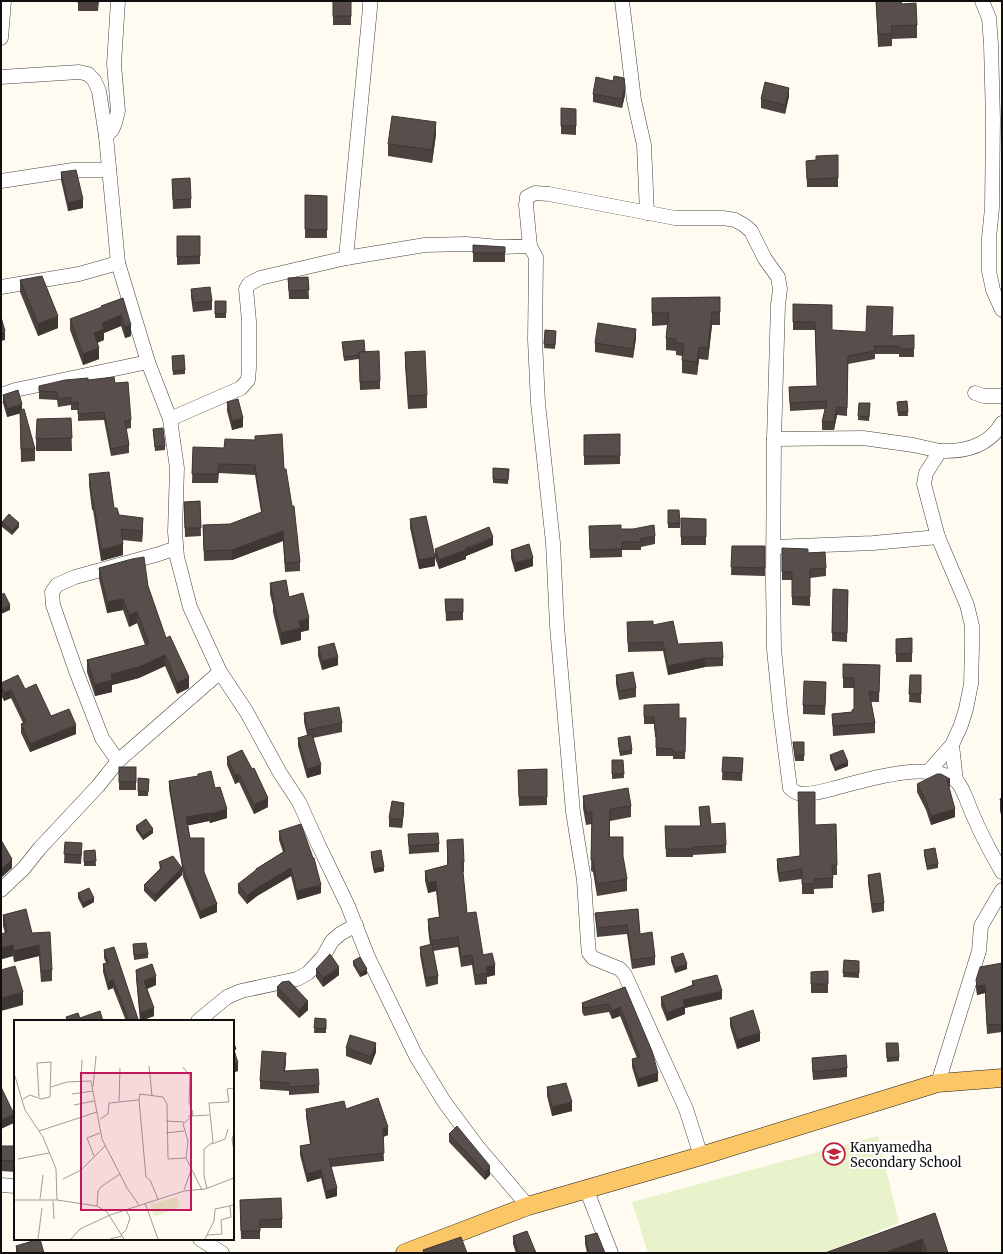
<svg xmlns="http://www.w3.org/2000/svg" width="1003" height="1254" font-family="Merriweather,serif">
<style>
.pitch{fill:#e8f2cb}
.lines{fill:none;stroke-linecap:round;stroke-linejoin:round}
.minor-casing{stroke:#424242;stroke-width:15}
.major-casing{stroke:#202020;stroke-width:19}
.minor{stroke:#fff;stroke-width:14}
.major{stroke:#fbc665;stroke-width:18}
.wall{fill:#4c4340}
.shaded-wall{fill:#3e3734}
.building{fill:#584e4b;stroke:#3e3734}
.labels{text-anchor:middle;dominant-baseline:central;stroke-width:4;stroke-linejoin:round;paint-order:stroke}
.poi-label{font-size:13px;fill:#0f0f0f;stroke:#fff;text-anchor:start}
.inset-road{fill:none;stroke:#9f9d97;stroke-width:1}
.view{fill:#c2185b;fill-opacity:0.15;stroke:#c2185b;stroke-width:2}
.inset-edge{fill:none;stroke:#0f0f0f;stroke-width:2}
</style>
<rect width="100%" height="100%" fill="#fffbf1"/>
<!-- pitch -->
<path class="pitch" d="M878 1136 899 1223 824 1253H648L632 1202Z"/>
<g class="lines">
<!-- minor casing -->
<g class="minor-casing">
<g id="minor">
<path d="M622 1 634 100 644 145 647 213"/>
<path d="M982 1 989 18 991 44 993 120 992 208 989 238V271L993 290 1002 310"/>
<path d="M1 38 4 1"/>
<path d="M1 77 79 72 88 74 94 80 99 91 106 136 118 263 148 362 170 419 177 468 175 532 177 557 190 607 220 672 246 711 280 773 299 802 319 846 348 906 368 957 416 1056 445 1103 477 1146 528 1206"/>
<path d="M106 136 112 130 115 123 118 111 114 64 118 1"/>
<path d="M1 181 73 170H109"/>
<path d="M530 246 536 257 535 340 538 403 553 543 557 626 573 812 584 880 588 943 589 953 593 958 620 969 625 975 686 1109 701 1156"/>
<path d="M346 258 370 8V1"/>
<path d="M1 287 79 274 118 263"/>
<path d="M975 393 984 396H1002"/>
<path d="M1 395 15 390 148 362"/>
<path d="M170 419 241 388 248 380 249 368V321L246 289 249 284 260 278 346 258 425 245 466 244 500 247 530 246 526 205 527 197 535 193 549 194 675 218H723L735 220 744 225 751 231 765 259 778 277 780 289 778 305 774 439 773 583 774 649 780 710 790 788C793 791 798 794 803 794 815 794 827 790 839 787 869 779 927 761 955 780 961 784 963 792 966 798 976 825 988 848 1002 872"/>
<path d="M774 439 863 438 913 445 940 451"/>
<path d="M774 547 873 543 938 537"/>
<path d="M952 745 956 781"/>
<path d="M118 761 102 738 76 671 53 605 52 592 57 585 75 577 159 554 176 548"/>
<path d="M929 771 952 745 961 725 966 709 971 684 972 647V626L967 605 938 537 924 484 926 473 940 451C964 452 989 446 1002 423"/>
<path d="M1 890 24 868 40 848 98 786 118 761 220 672"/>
<path d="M198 1021 227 997 241 991 297 979 308 973 323 957 332 941 340 934 356 925"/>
<path d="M938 1083 979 951 981 926 1002 890"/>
<path d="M1 1185 15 1186"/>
<path d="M587 1191 611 1253"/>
<path d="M200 1239 222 1253"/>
</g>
</g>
<!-- major casing -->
<g class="major-casing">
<path id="major" d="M405 1253 528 1206 701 1156 938 1083 1002 1078"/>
</g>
<!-- minor -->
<use href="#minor" class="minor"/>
<!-- major -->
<use href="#major" class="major"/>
</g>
<!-- wall -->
<g class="wall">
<path d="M78 1H99L98 11H78Z"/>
<rect x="333" y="1" width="18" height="24"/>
<path d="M876 1H901L902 4 917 25V38L892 39V46L878 47Z"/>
<path d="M613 81 625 95 622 108 593 102V94Z"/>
<path d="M789 96 785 114 761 108V99Z"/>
<path d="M576 117V135L561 134V126Z"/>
<path d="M436 134 432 163 388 156V144Z"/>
<path d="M838 155V187H807L806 161 816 160Z"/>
<path d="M61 172 83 208 68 211 61 180Z"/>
<path d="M172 179 191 199V208L173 209Z"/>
<path d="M305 195 327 196V238H305Z"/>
<path d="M177 236H200V264L177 265Z"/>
<path d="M473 245 505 247V262H473Z"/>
<path d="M308 277 309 299H289L288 278Z"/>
<path d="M20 280 58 328 38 336 20 292Z"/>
<path d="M191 289 212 301V310L193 312 191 297Z"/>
<path d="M720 297V325H712L708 360 699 359 697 375 682 373V356L676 355V351L666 350V338L667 325 652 326V298Z"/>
<path d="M123 298 131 336 125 338 121 326 104 333V340L97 343 99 359 83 365 70 330V319L101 308V306Z"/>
<rect x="215" y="301" width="11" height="17"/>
<path d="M793 304 832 330 892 336 914 335V357H899V354H875V359L848 364 847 416 837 415 834 430H822V422L825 409 790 411 789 387 817 386 815 330H793Z"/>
<path d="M545 330 556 331 555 349 544 348Z"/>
<path d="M636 338 633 358 595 352V343Z"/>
<path d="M342 342 365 352 380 381V389L360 390 359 359 344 361Z"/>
<path d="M405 352 427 395V408L408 409 405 365Z"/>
<path d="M172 356 185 370V374L173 375Z"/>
<path d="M88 380 115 383 131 420V428L126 429 129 445V453L111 456 104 420 78 421V410H71V405L58 407 57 400 39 399V386Z"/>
<path d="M3 395 22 409 35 449V461L21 462 20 413 7 417 3 403Z"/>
<path d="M907 401 908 416H898L897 402Z"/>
<path d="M227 402 243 427 232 430 227 411Z"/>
<path d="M859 403H870L869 421 858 420Z"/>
<path d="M71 418 72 451H36V439Z"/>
<path d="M153 429 165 446V450L155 451Z"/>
<path d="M620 434V464L584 465V435Z"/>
<path d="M193 447 284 469 300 562V571L285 572 283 541 232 560 204 561 203 525 230 524 261 512 255 475 219 473 218 483H192Z"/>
<path d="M493 468 509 469 508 484 493 483Z"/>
<path d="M89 474 119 515 143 528 142 542 122 540 123 555 101 561 93 510H92L89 485Z"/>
<path d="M200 501 201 536 185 537 184 502Z"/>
<path d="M668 510 680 523V528H668Z"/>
<path d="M681 518 706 519V545H681Z"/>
<path d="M410 519 435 555V549L493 545 466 556V559L439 569 435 558V566L419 569 410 528Z"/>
<path d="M2 522 19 527 12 535 2 527Z"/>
<path d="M589 526 621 529 655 536V544L641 547V550H622V557L590 558Z"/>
<path d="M732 546H765V576L731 575Z"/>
<path d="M782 548 808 553 826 568V576L810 578V606L792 605V580H782Z"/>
<path d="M511 550 533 566 515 572 511 558Z"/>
<path d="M99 568 148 586 166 638 189 688 177 694 165 666 139 678 112 685V692L95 696 87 672V660L145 645 137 623 129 627 123 610 107 613 99 579Z"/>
<path d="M270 583 289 597 309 630 301 632V640L281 645 273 612V606L270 594Z"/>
<path d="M833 589 848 590 847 642 832 641Z"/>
<path d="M445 599H463V620L446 621Z"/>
<path d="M627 622 653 625 678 644 723 658V666L705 667 668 675 663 651 628 652Z"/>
<path d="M912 638V662H896V639Z"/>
<path d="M318 647 338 665 322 670 318 656Z"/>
<path d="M843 664 880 665 879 702H871L875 723V733L833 736 832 714 852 712V710L854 709V688H843Z"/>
<path d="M616 675 636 688V697L619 700 616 684Z"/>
<path d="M910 675H921V703L909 702Z"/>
<path d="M1 683 25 689 51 716 76 734 30 752 21 733V724L23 723 11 698 4 701 1 695Z"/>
<path d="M826 690 825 715 803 714V705Z"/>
<path d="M644 705 679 718H686L685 759H673V756H656V737H655L654 724H644Z"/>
<path d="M304 713 342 723V732L313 738 321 774 307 778 298 746V738L307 735 304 722Z"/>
<path d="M618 738 632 750V754L620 756 618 743Z"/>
<path d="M793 742H804V761H795Z"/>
<path d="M830 755 848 766 835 771 830 759Z"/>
<path d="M227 757 268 807 254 814 239 782 235 784 227 765Z"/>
<path d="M723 757 743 758 742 781 722 780Z"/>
<path d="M612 760H623L624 778 612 779Z"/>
<rect x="119" y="767" width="17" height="23"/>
<path d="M547 769V805L519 806 518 770Z"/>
<path d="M138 778 149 779 148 796H138Z"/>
<path d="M169 781 215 788 227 818 210 823 209 821 188 825 190 838 204 872 217 912 200 919 183 877 182 871V875L155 902 144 891V885L160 870 159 862 182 867 169 789Z"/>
<path d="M917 784 950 787H949L955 817 931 825 926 810 917 792Z"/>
<path d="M583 796 631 806V817L610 821V837L623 858 627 879V891L597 896 593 872 591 871 592 824 586 825 583 808Z"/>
<path d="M1002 798V818L1000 811V799Z"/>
<path d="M699 807 726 845V853L693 855V857H666L665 826H700Z"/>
<path d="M404 811 402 828 389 827V818Z"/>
<path d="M815 825 837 865V875H833V888L814 889V894H802V879L779 882 777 869V859L799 856Z"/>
<path d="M136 826 153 833 143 840 136 830Z"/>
<path d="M279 831 321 893 297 900 291 876 257 896 247 904 238 893V884L256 871V869L283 852 279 840Z"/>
<path d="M1002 833V847L1001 845V834Z"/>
<path d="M408 834 439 844V852L409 854Z"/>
<path d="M447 840 464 862V872H463L467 913 483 955 495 975 487 977V984L475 985 472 965 461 967 458 947 433 951 438 976V984L426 987 420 955V947L430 945 428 929V919L439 917 436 891 428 893 425 881V871L447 865Z"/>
<path d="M65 842 82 852 81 864 64 863Z"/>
<path d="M95 850 96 866H84V851Z"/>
<path d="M924 850 938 864V868L927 870 924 855Z"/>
<path d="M371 852 384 871 374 873 371 857Z"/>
<path d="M868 875 884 903V911L872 913 868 883Z"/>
<path d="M78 893 94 902 83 908 78 898Z"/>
<path d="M638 909 640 934 655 957V965L632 969 627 934 597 937 595 913Z"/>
<path d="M3 915 32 933 52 970V981L41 982 39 956 14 962 13 956 2 959 1 957V934L5 933 3 926Z"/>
<path d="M133 944 148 954V958L134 960Z"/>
<path d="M104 950 138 1021H126L113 988 108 990 103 972V964L106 963 104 958Z"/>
<path d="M671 957 687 969 675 973 671 961Z"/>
<path d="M844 960 859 961V978L843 977Z"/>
<path d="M353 961 367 974 360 977 353 965Z"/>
<path d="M1002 963V1032L987 1034 985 993 977 995 976 989V980Z"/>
<path d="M316 969 339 975 323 987 316 977Z"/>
<path d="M136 970 156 985 147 989 154 1016 141 1021H140L136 978Z"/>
<path d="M828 971V993H811V972Z"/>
<path d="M692 981 722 999 685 1008V1014L667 1021 661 1006V997L692 985Z"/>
<path d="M277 987 308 1010 299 1018 277 996Z"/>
<path d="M625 987 658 1081 638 1087 632 1067V1059L637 1058 620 1016 612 1019 609 1012 584 1016 582 1012V1003Z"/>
<path d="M315 1018 326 1019V1033H314Z"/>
<path d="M730 1018 760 1041 737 1049 730 1026Z"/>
<path d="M886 1043 899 1057V1061L887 1062Z"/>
<path d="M346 1048 376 1052 371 1065 346 1056Z"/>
<path d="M812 1058 847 1068V1077L813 1080 812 1066Z"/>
<path d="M286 1061 285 1071 319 1085V1093L289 1095V1091L260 1089V1081Z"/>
<path d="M547 1087 572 1111 552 1116 547 1096Z"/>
<path d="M306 1109H346L388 1135 383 1137 384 1161 331 1167 337 1196 326 1199 321 1178 307 1182 300 1155V1146L310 1144 306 1117Z"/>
<path d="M449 1134 490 1175 485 1180 449 1142Z"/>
<path d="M1 1146H15V1172L1 1171Z"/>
<path d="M240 1200 282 1219V1228H260V1239H241Z"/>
<path d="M935 1213 948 1253H825Z"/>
<path d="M513 1236 536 1253H516L513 1244Z"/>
<path d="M585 1236 605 1253H587L585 1244Z"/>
<path d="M16 1246 44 1253H16Z"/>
</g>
<!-- shaded-wall -->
<g class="shaded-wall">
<path d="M625 86V95L622 108V99Z"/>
<path d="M789 88V96L785 114V105Z"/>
<path d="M436 122V134L432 163V150Z"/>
<path d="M83 199V208L68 211V203Z"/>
<path d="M712 312V325L708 360V348Z"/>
<path d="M121 315V326L104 333V340L94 344V333L102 323Z"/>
<path d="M58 316V328L38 336V324Z"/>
<path d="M131 325V336L125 338V327Z"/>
<path d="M636 329V338L633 358V349Z"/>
<path d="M5 331V340L1 341V333Z"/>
<path d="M699 347V359L697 375V362Z"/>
<path d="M99 348V359L83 365V354Z"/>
<path d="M22 404V413L7 417V409Z"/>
<path d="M837 407V415L834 430V422Z"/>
<path d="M243 418V427L232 430V421Z"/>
<path d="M143 518V528L142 542V531Z"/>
<path d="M19 523V527L12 535V531Z"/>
<path d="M283 531V541L232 560V550Z"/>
<path d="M493 537V545L466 556V559L439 569V560Z"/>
<path d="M123 544V555L101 561V550Z"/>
<path d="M435 557V566L419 569V560Z"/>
<path d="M533 558V566L515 572V563Z"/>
<path d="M123 599V610L107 613V602Z"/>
<path d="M10 605V610L1 614V610Z"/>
<path d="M137 612V623L129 627V615Z"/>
<path d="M309 618V630L301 632V640L281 645V633L299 621Z"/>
<path d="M165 655V666L139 678 112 685V692L95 696V685L111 674Z"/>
<path d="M338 657V665L322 670V661Z"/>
<path d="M705 658V667L668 675V666Z"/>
<path d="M189 677V688L177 694V683Z"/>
<path d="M11 690V698L4 701V693Z"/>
<path d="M76 725V734L30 752V744Z"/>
<path d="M848 762V766L835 771V767Z"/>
<path d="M321 765V774L307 778V769Z"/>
<path d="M239 774V782L235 784V775Z"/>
<path d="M950 779V787L947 789V780Z"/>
<path d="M268 798V807L254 814V805Z"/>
<path d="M404 803V811L402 828V820Z"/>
<path d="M227 809V818L210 823V814Z"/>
<path d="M955 809V817L931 825V816Z"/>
<path d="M209 813V821L186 826V817Z"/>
<path d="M153 829V833L143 840V836Z"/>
<path d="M12 859V868L1 878V870Z"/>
<path d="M384 867V871L374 873V869Z"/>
<path d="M182 868V875L155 902V895Z"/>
<path d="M291 868V876L257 896 247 904V896L257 888Z"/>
<path d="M436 881V891L428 893V883Z"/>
<path d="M321 885V893L297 900V891Z"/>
<path d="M94 898V902L83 908V903Z"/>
<path d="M217 904V912L200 919V911Z"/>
<path d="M13 945V956L2 959V948Z"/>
<path d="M39 945V956L14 962V951Z"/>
<path d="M687 964V969L675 973V968Z"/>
<path d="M495 965V975L487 977 486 967Z"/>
<path d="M339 967V975L323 987V978Z"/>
<path d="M367 969V974L360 977V973Z"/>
<path d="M156 976V985L144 990V981Z"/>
<path d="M113 980V988L108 990V982Z"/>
<path d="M985 985V993L977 995V986Z"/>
<path d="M722 991V999L685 1008V1014L667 1021V1013L683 1000Z"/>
<path d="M23 992V1005L1 1011V998Z"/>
<path d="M308 1001V1010L299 1018V1010Z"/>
<path d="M620 1007V1016L612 1019V1011Z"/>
<path d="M154 1008V1016L140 1021V1013Z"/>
<path d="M760 1033V1041L737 1049V1040Z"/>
<path d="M376 1043V1052L371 1065V1057Z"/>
<path d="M286 1053V1061L284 1079V1071Z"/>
<path d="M238 1063V1071L233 1073V1064Z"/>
<path d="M658 1073V1081L638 1087V1079Z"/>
<path d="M572 1102V1111L552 1116V1107Z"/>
<path d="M14 1114V1123L1 1129V1120Z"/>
<path d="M388 1127V1135L383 1137V1129Z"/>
<path d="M490 1166V1175L485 1180V1172Z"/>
<path d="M321 1170V1178L307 1182V1174Z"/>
<path d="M337 1188V1196L326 1199V1191Z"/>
<path d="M922 1239V1253H884Z"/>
</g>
<!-- building -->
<g class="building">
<path d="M78 1H99L98 3H78Z"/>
<rect x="333" y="1" width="18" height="15"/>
<path d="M876 1H901L902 4 916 3 917 25 891 26 892 34H878Z"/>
<path d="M614 76 624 78 625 86 622 99 593 94 596 77 613 81Z"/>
<path d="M765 82 789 88 785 105 761 99Z"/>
<path d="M561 108 576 109V126H561Z"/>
<path d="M392 116 436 122 432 150 388 144Z"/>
<path d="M838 155V178L807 179 806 161 816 160V156Z"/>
<path d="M76 170 83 199 68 203 61 172Z"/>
<path d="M190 178 191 199 173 200 172 179Z"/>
<path d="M305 195 327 196V230L305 229Z"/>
<path d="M177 236H200V256L177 257Z"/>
<path d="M473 245 505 247V253H473Z"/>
<path d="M42 276 58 316 38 324 20 280Z"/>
<path d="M308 277 309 290 289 291 288 278Z"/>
<path d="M210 287 212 301 193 303 191 289Z"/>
<path d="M720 297V312H712L708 348 699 347 697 362 682 360 684 344 676 343V339L666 338 669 313H652V298Z"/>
<path d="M123 298 131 325 125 327 121 315 102 323 104 329 94 333 99 348 83 354 70 319 102 307 101 306Z"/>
<path d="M215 301H226V313L215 314Z"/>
<path d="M793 304 832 305V330L866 332 867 306 893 307 892 336 914 335V349H899V346H874L875 351 848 356 847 408 837 407 834 422H822L827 401 790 403 789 387 817 386 815 322H793Z"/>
<path d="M1 317 5 331 1 333Z"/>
<path d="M598 323 636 329 633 349 595 343Z"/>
<path d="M545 330 556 331 555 345 544 344Z"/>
<path d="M364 340 365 352H359V355L344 357 342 342Z"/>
<path d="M379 351 380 381 360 382 359 352Z"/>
<path d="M425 351 427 395 408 396 405 352Z"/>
<path d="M184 355 185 370 173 371 172 356Z"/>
<path d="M114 377 115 383 128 382 131 420 125 421 129 445 111 449 104 412 78 414V402L71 403V397L58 399 57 392 39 391V386L65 380 88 378V380Z"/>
<path d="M18 390 22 404 7 409 3 395Z"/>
<path d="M238 399 243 418 232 421 227 402Z"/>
<path d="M907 401 908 412H898L897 402Z"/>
<path d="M859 403H870L869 417 858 416Z"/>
<path d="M24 409 35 449H21L20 410Z"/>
<path d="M71 418 72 438 36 439 37 419Z"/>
<path d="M163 428 165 446 155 447 153 429Z"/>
<path d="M282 434 284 469H286L292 506H294L300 562 285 563 283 531 232 550 204 551 203 525 230 524 262 512 255 465 219 464 218 474H192L193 447 224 448 225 439 255 440V436Z"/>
<path d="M620 434V456H584V435Z"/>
<path d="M493 468 509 469 508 480 493 479Z"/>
<path d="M109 472 114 508H117L119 515 143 518 142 531 121 529 123 544 101 550 93 499H92L89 474Z"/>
<path d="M200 501 201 528H185L184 502Z"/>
<path d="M668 510H679L680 523 668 524Z"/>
<path d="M9 514 19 523 12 531 2 522Z"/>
<path d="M426 516 435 557 419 560 410 519Z"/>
<path d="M681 518 706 519V537H681Z"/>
<path d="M621 525V529H633L654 525 655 536 640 539 641 542H622V549L590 550 589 526Z"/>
<path d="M489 527 493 537 466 548V550L439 560 435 549Z"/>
<path d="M529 544 533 558 515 563 511 550Z"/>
<path d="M732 546H765V568L731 567Z"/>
<path d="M782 548 808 549V553L825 552 826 568 810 569V597H792V572H782Z"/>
<path d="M144 557 148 586 166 638 170 636 189 677 177 683 165 655 139 667 111 674 112 680 95 685 87 660 149 644 137 612 129 615 123 599 107 602 99 568 132 559Z"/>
<path d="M286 580 289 597 303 593 309 618 299 621 301 628 281 633 273 601 274 600 270 583Z"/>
<path d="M833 589 848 590 847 633H832Z"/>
<path d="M4 593 10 605 1 610V595Z"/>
<path d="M445 599H463V612H446Z"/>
<path d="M653 621V625L673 621 678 644 722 642 723 658H705L668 666 663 642 628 643 627 622Z"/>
<path d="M912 638V653L896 654V639Z"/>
<path d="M334 643 338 657 322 661 318 647Z"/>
<path d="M843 664 880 665 879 692H869L875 723 833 726 832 714 852 712V710L854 709V678H843Z"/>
<path d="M633 672 636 688 619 691 616 675Z"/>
<path d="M18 675 25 689 36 684 51 716 69 709 76 725 30 744 21 724 26 722 11 690 4 693 1 687V683Z"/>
<path d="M910 675H921V694H909Z"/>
<path d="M804 681 826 682 825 706 803 705Z"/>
<path d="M679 704V718H686L685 752H673V749L656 748V730H655L654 717H644V705Z"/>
<path d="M339 707 342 723 307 730 304 713Z"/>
<path d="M312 734 321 765 307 769 298 738Z"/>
<path d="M630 736 632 750 620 752 618 738Z"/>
<path d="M793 742H804V756H795Z"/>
<path d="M242 750 252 769 254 768 268 798 254 805 239 774 235 775 227 757Z"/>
<path d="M843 750 848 762 835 767 830 755Z"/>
<path d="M723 757 743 758 742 773 722 772Z"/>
<path d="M612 760H623L624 774H612Z"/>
<rect x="119" y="767" width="17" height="15"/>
<path d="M547 769V797H519L518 770Z"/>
<path d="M211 771 215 788 220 787 227 809 210 814 209 813 186 817 190 838H204V872L217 904 200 911 183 868 169 781 198 776V774Z"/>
<path d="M937 774H941L950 779 947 780 955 809 931 816 926 801 917 784Z"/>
<path d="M138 778 149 779 148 792 138 791Z"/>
<path d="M628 788 631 806 610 809 609 837H623V856L627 879 597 884 593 860H591L592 812 586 813 583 796Z"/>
<path d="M798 792H815V825L836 824 837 865H832L833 878 814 879V884H802V869L779 873 777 859 800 856Z"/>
<path d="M1002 798V806L1000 799Z"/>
<path d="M392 801 404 803 402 820 389 818Z"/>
<path d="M709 806 711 824 725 823 726 845 693 847V849H666L665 826H701L699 807Z"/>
<path d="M146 819 153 829 143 836 136 826Z"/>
<path d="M301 824 313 858H314L321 885 297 891 291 868 257 888 247 896 238 884 256 870V869L285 851 279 831Z"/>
<path d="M438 833 439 844 409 846 408 834Z"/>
<path d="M463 839 464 862H462L467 913 476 912 483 955 492 953 495 965 486 967 487 973 475 975 472 955 461 957 458 937 431 941 428 919 440 917 436 881 428 883 425 871 448 865 447 840Z"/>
<path d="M1 840 12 859 1 870Z"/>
<path d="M65 842 82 843 81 855 64 854Z"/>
<path d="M935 848 938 864 927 866 924 850Z"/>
<path d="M95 850 96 861 84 862V851Z"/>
<path d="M381 850 384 867 374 869 371 852Z"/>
<path d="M173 856 182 868 155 895 144 885 162 867 159 862Z"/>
<path d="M880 873 884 903 872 904 868 875Z"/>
<path d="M89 888 94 898 83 903 78 893Z"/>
<path d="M26 909 32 933 50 932 52 970 41 971 39 945 14 951 13 945 2 948 1 945V934L7 932 3 915Z"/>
<path d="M638 909 640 934 652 932 655 957 632 960 627 925 597 928 595 913Z"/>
<path d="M146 943 148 954 134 955 133 944Z"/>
<path d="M432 944 438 976 426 978 420 947Z"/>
<path d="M114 947 138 1019 133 1021H129L113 980 108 982 103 964 108 963 104 950Z"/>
<path d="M683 953 687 964 675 968 671 957Z"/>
<path d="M330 954 339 967 323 978 316 969Z"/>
<path d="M360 957 367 969 360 973 353 961Z"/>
<path d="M844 960 859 961V973H843Z"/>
<path d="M1002 963V1024L987 1025 985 985 977 986 976 980 980 967Z"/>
<path d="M152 964 156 976 144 981 154 1008 140 1013 136 970Z"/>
<path d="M15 966 23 992 1 998V970Z"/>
<path d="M828 971V984H811V972Z"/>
<path d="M717 975 722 991 683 1000 685 1006 667 1013 661 997 694 985 692 981Z"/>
<path d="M289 981 308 1001 299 1010 277 987 282 982Z"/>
<path d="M625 987 652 1051 658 1073 638 1079 632 1059 640 1057 620 1007 612 1011 609 1004 584 1008 582 1003Z"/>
<path d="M753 1010 760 1033 737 1040 730 1018Z"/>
<path d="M100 1011 103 1021H67L66 1017 78 1013 80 1018Z"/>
<path d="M315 1018 326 1019V1029L314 1028Z"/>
<path d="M350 1035 376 1043 371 1057 346 1048Z"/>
<path d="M233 1041 236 1049 234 1050 238 1063 233 1064Z"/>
<path d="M886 1043H898L899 1057 887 1058Z"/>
<path d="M262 1051 286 1053 284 1071 318 1069 319 1085 289 1087V1083L260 1081Z"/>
<path d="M846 1055 847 1068 813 1072 812 1058Z"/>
<path d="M566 1083 572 1102 552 1107 547 1087Z"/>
<path d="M1 1087 14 1114 1 1120Z"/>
<path d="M378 1098 388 1127 383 1129 384 1153 329 1159 337 1188 326 1191 321 1170 307 1174 300 1146 311 1144 306 1109 344 1101 346 1109Z"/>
<path d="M457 1126 490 1166 485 1172 449 1134Z"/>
<path d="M1 1146H15V1161L1 1160Z"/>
<path d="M281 1198 282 1219 260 1220V1231H241L240 1200Z"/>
<path d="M935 1213 948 1253H927L922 1239 884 1253H825Z"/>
<path d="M527 1231 536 1253H519L513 1236Z"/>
<path d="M597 1233 605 1253H589L585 1236Z"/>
<path d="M461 1237 467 1253H424L423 1250Z"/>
<path d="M39 1239H40L44 1253H18L16 1246Z"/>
</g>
<!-- icons -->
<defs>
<g id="school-ring" transform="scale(1.15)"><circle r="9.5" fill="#fff" stroke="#c2233c" stroke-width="1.5"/><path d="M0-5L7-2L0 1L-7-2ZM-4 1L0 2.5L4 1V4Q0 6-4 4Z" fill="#c2233c"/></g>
</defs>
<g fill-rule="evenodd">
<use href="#school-ring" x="834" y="1154"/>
</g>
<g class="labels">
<!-- poi labels -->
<g class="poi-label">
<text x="850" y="1147">Kanyamedha<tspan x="850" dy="15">Secondary School</tspan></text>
</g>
</g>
<!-- overview -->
<g transform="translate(14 1020)">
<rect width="220" height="220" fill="#fffbf1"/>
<path d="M163 177 166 187 140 197 136 184Z" fill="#e8f2cb"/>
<path class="inset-road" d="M135 46 138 76M169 47 176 56 175 82 179 93 178 96H174M0 53 11 90 29 117 42 149 43 180M67 61 68 40M37 67 53 62 77 61 88 119 113 168 125 185M79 67 82 36M58 74 79 71M9 79 16 75 27 79 36 77 37 42 23 43 25 77M125 80 132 157 136 160 144 179M105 81 106 48M60 85 80 81M86 99 94 94 95 83 125 80 126 74 149 77 153 84 154 139 172 138 188 170M152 101 170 102M25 111 83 92M152 113 170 111M220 113 218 119 220 131M198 124 211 119 214 109M80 136 73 118 86 113M172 138 174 121 169 104 178 96 195 95M4 139 35 133M49 159 67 150 91 126M193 169 190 156V129L199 122 195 83 215 82 213 69 220 68M170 170 177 150M26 179 29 155M0 180H43L83 186 93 192 110 219M39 181 40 199M131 183 144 219M83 186 84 171 88 166 106 154M107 215 112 210 116 198 112 190M193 215 208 214 207 200 217 197 216 186M24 219 28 188M57 219 66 209 96 195 170 171 191 169 220 158M96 219 108 216M191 219 200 201 201 189 220 185"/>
<path class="view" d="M67 53H177V190H67Z"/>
<rect width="220" height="220" class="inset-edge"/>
</g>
<!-- border -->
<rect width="1003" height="1254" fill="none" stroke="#0f0f0f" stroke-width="4"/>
</svg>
